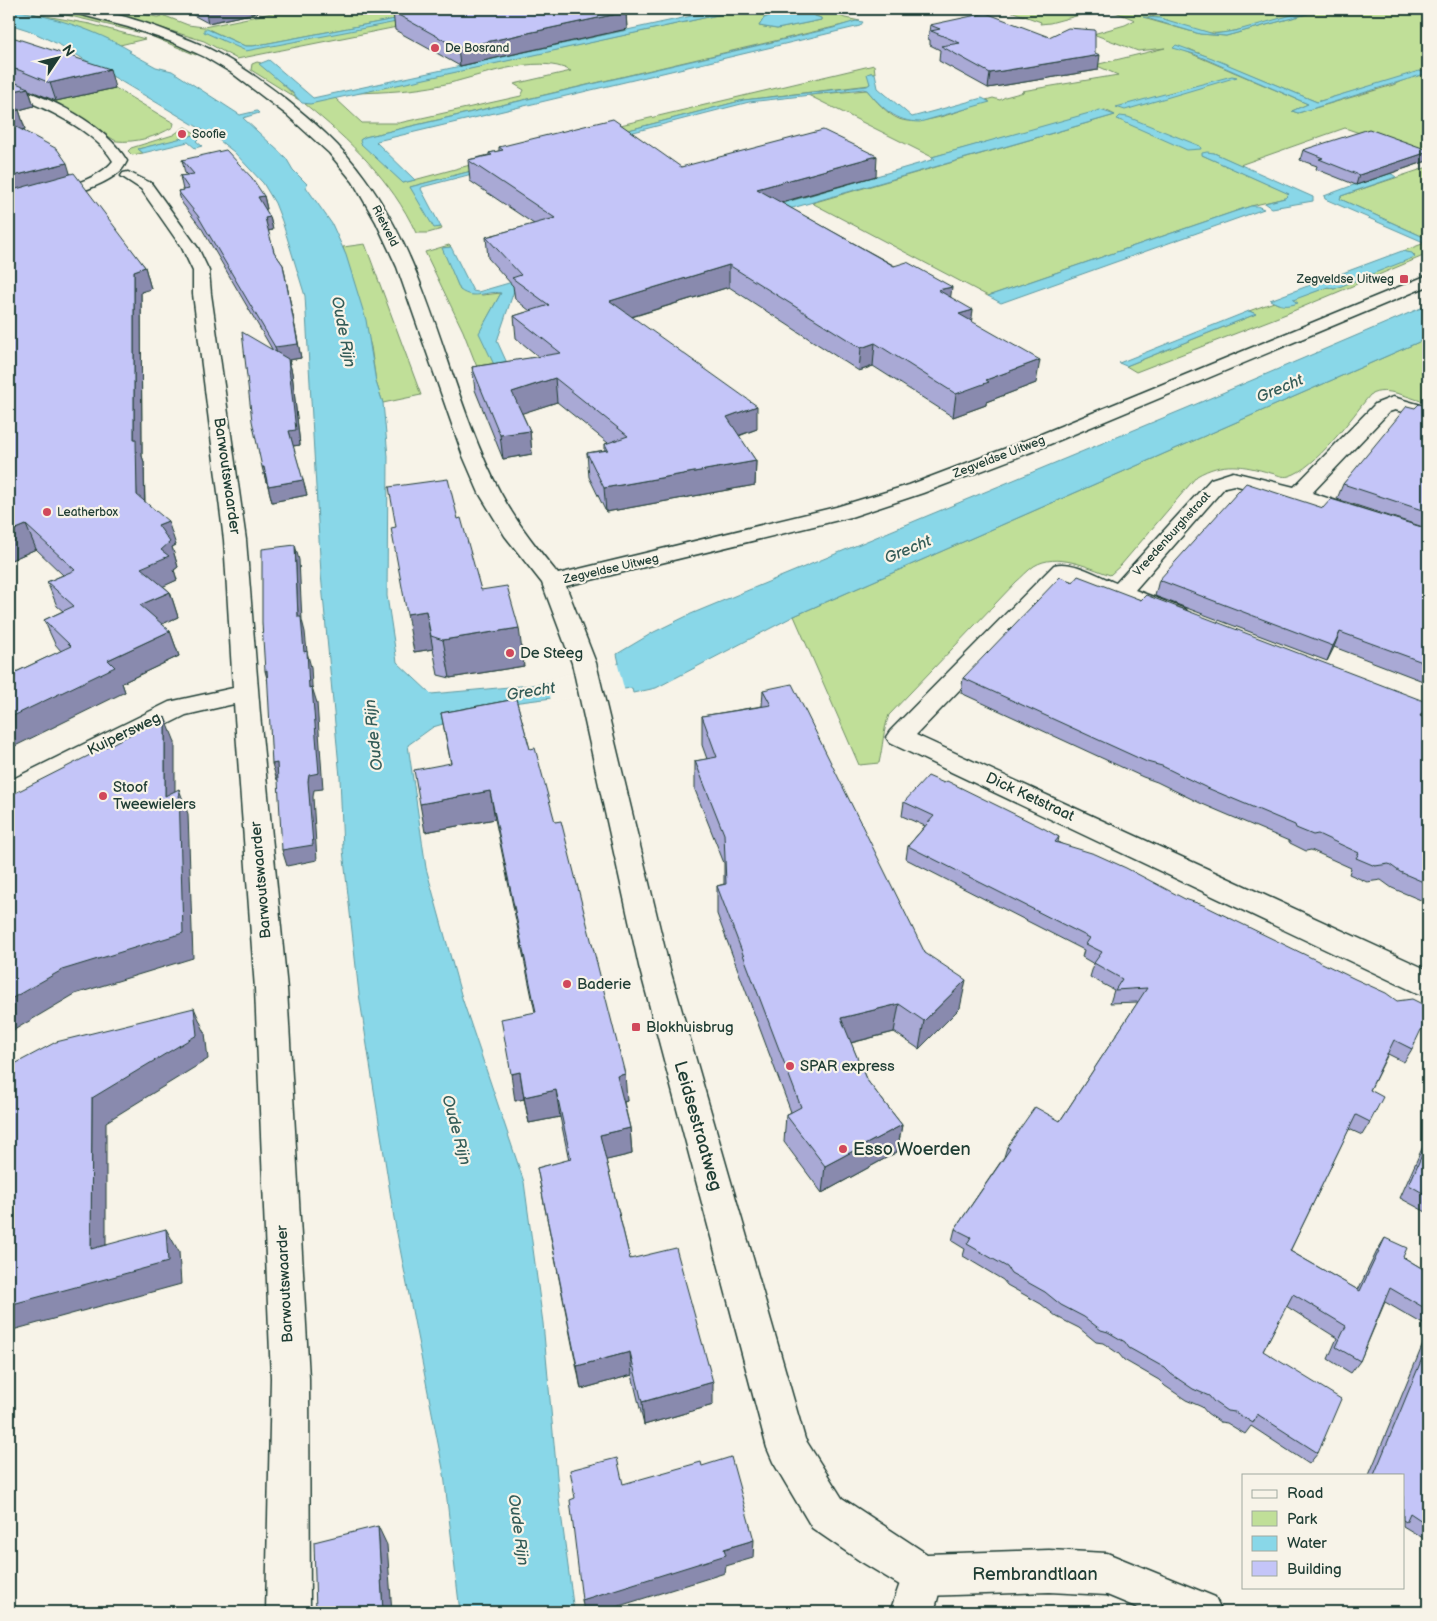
<svg xmlns="http://www.w3.org/2000/svg" width="1437" height="1621" font-family="'Balsamiq Sans',sans-serif">
<style>
.green{fill:#c0df98;stroke:#708e66;fill-rule:evenodd}
.water{fill:#89d7e8;stroke:#5f99a0}
.pier{fill:#f7f3e8}
.lines{fill:none;stroke-linecap:round;stroke-linejoin:round}
.street-casing{stroke:#1f3d34;stroke-width:3}
.secondary-casing{stroke:#1f3d34;stroke-width:3}
.street{fill:#f7f3e8;fill-rule:evenodd}
.secondary{fill:#f7f3e8;fill-rule:evenodd}
.wall{fill:#a9a9d5;stroke:#1f3d34}
.shaded-wall{fill:#898aae;stroke:#1f3d34}
.building{fill:#c4c5f8;stroke:#1f3d34}
.poi-dot{fill:#d1495b;stroke:#f7f3e8;stroke-width:2}
.labels{text-anchor:middle;dominant-baseline:central;stroke-width:4.5;stroke-linejoin:round;paint-order:stroke}
.far-poi-label{font-size:12px;fill:#1f3d34;stroke:#f7f3e8;text-anchor:start}
.far-street-label{font-size:12px;fill:#1f3d34;stroke:#f7f3e8}
.street-label{font-size:15px;fill:#1f3d34;stroke:#f7f3e8}
.poi-label{font-size:15px;fill:#1f3d34;stroke:#f7f3e8;text-anchor:start}
.water-label{font-size:16px;font-style:italic;fill:#345c58;stroke:#f7f3e8}
.near-street-label{font-size:18px;fill:#1f3d34;stroke:#f7f3e8}
.near-poi-label{font-size:18px;fill:#1f3d34;stroke:#f7f3e8;text-anchor:start}
</style>
<rect width="100%" height="100%" fill="#f7f3e8"/>
<filter id="ink" filterUnits="userSpaceOnUse"><feTurbulence type="fractalNoise" baseFrequency=".02" numOctaves="2"/><feDisplacementMap in="SourceGraphic" scale="10" xChannelSelector="R" yChannelSelector="G"/><feConvolveMatrix kernelMatrix="1 2 1 2 8 2 1 2 1" color-interpolation-filters="sRGB"/></filter>
<g filter="url(#ink)">
<!-- green -->
<g class="green">
<path d="M41 9C90 9 153 34 198 53L196 55 146 34Z"/>
<path d="M99 9H117L157 17 165 16 188 25 204 27 291 9H448L253 46H245L210 30 244 49 464 9H487L237 59 204 41Z"/>
<path d="M745 9H793L764 18 759 26 777 29 821 20V18L815 16 805 9H825L845 18 860 21 365 137 360 140 403 183 612 127 874 65 875 73H870V85L744 100 410 187 436 227H441L442 229 428 233H416C392 180 349 140 305 104L335 98 362 123H399L521 96 524 90 514 84 571 71C537 52 476 78 441 85 413 91 385 92 357 93Z"/>
<path d="M1005 9H1102L1050 23 1040 24 1041 22Z"/>
<path d="M1108 9H1313C1289 15 1232 36 1211 33 1190 31 1171 20 1151 16L1147 19 1200 34 1226 36 1325 9H1428V157L1345 128 1240 165 1214 153 1202 155 1290 194 1285 198 1251 206 988 296 812 203 1115 115 1105 110 932 157 808 95 867 90C875 100 887 114 899 119 921 128 966 108 989 101L986 100 993 98 1000 100 1005 97 1024 92 1022 91 1118 75 1095 65 1165 48 1138 51 1093 34 1125 25 1135 20ZM1189 49 1317 102 1423 71 1393 85 1298 113 1292 111 1308 104 1185 51Z"/>
<path d="M24 12 90 24 145 39 120 45 84 29Z"/>
<path d="M257 62 261 63 299 100 251 70 252 64Z"/>
<path d="M97 77 165 118 174 123 173 127C156 137 136 143 116 141L50 101 23 90Z"/>
<path d="M185 127 198 135 138 149 143 153 132 155 128 151 131 148 173 135Z"/>
<path d="M1428 167V239L1340 199 1341 196Z"/>
<path d="M1425 243 1428 244V254L1286 314 1136 372 1126 366 1256 314 1249 311 1274 302 1278 304 1328 287 1334 289 1415 255 1403 251Z"/>
<path d="M365 244 421 395 383 403 376 382 371 347 343 247Z"/>
<path d="M449 245 451 247 443 248 460 290 482 295 501 293 484 324 499 374 482 380 463 331 425 252Z"/>
<path d="M1428 338V403C1411 399 1386 385 1370 395 1352 417 1315 469 1289 476 1283 478 1276 474 1271 473 1242 465 1223 461 1197 476L1121 565 1110 575C1087 567 1057 552 1034 566 1027 571 1022 577 1016 582L889 715C883 731 883 746 879 763L859 765 794 616Z"/>
</g>
<!-- water -->
<g class="water">
<path d="M9 9C51 16 94 29 131 51L129 52 156 67 172 71 240 115 257 111 259 113 243 118 286 158 293 170 307 184 306 187 332 224 346 255 366 320 376 382 383 403 388 456 387 596 397 662 431 694 543 684 619 663 617 654 654 632 691 614 1187 408 1428 305V338L794 616 656 688 633 693 632 688 512 703 433 727 408 745 426 868 462 998 524 1182 543 1323 559 1498 574 1612H460L444 1474 394 1218 359 994 343 850 340 777 321 574 305 296 282 221 275 203 263 183 234 152 215 137 210 135 200 137 196 141 202 146 195 148 188 142 143 153 138 149 206 132 60 45 28 30 9 24Z"/>
<path d="M448 9H464L246 51 204 32V29H207L245 46H253Z"/>
<path d="M724 9H745L310 104 302 103 291 91 259 64 269 60 313 98Z"/>
<path d="M788 9 808 10 815 16 821 18V20L777 29 759 26 764 18Z"/>
<path d="M1313 9H1325L1226 36 1200 34 1143 17 1160 18 1214 34 1235 31Z"/>
<path d="M856 21 863 22 860 26 377 141 376 142 415 180 403 183 361 144 360 140 365 137 833 28Z"/>
<path d="M1176 45 1212 58 1317 102 1419 71 1428 73 1298 113 1292 111 1308 104 1194 54 1173 48Z"/>
<path d="M870 73H875L878 88 912 117 982 98 990 102 920 122C896 122 882 108 867 90L863 89 749 102 422 187 421 189 441 227 434 228 410 187 744 100 867 86 870 84 867 74Z"/>
<path d="M1232 76 1237 77 1125 110 1116 107Z"/>
<path d="M1100 110 1115 115 515 288 497 341 507 363 499 375 479 333 501 293C486 290 475 301 460 290L442 248 451 247 473 291 478 292 935 159 932 157Z"/>
<path d="M1120 116 1128 117 1200 146 1201 149 1187 150 1117 119Z"/>
<path d="M1207 152 1214 153 1313 197V201L1272 208 1265 203 1285 198 1289 194 1202 155V153Z"/>
<path d="M1386 173 1392 174 1396 177 1341 196 1340 199 1428 239V244L1325 199 1324 196Z"/>
<path d="M1251 206H1257L1264 209 1001 303 988 296Z"/>
<path d="M1402 251 1412 253 1415 257 1334 289 1328 287 1293 300 1298 303C1287 307 1280 306 1270 300Z"/>
<path d="M1249 311 1256 314 1126 366 1119 363Z"/>
</g>
<!-- pier -->
<path class="pier" d="M616 658 625 692 551 701 547 680 616 661Z"/>
<g class="lines">
<!-- street casing -->
<g class="street-casing">
<g id="street">
<path d="M128 172 151 183 198 248 209 271 211 294 246 540 260 714 287 989 309 1378 310 1612H266L271 1378 255 989 234 704 186 715 19 799 9 801V781L169 702 233 688 224 540 193 294V271L182 248 141 189 121 176 123 173Z"/>
<path d="M1393 397 1428 407V419L1395 410 1389 412 1312 493 1428 531V545L1290 500 1234 485 1225 487 1135 590 1185 609 1189 614 1185 619 1177 621 1169 619 1066 579 916 735 1428 970V996L1417 993 890 743 886 737 890 731 1054 565C1073 560 1098 576 1116 583L1211 479 1233 472 1294 487 1375 404Z"/>
<path d="M923 1554 938 1560 944 1575 934 1612H890L908 1560Z"/>
</g>
</g>
<!-- secondary casing -->
<g class="secondary-casing">
<g id="secondary">
<path d="M65 9C105 6 156 26 192 41 226 55 256 76 284 98 313 121 342 146 364 177 433 270 447 391 500 492 516 522 537 548 558 574L836 507 909 485 1017 444 1428 275V286L1031 452 923 493 851 517 566 586 596 663 669 966 805 1439 842 1498 927 1554 1049 1550 1107 1553 1215 1597 1222 1612H1148L1107 1595 1049 1592 923 1596 908 1590 860 1561 812 1528 773 1462 767 1448 639 966 572 663 542 583 505 536 479 493 463 456 397 267 376 222 353 182 329 153 287 115 232 73 205 57 172 42 128 27 67 11Z"/>
<path d="M9 86C49 96 106 125 127 161 125 165 122 170 118 173 95 192 38 204 9 211V201C37 194 95 185 113 161 95 130 42 106 9 94Z"/>
</g>
</g>
<!-- street -->
<use href="#street" class="street"/>
<!-- secondary -->
<use href="#secondary" class="secondary"/>
</g>
<!-- wall -->
<g class="wall">
<path d="M182 9H274L208 23Z"/>
<path d="M393 12H626L627 29 460 66 395 30Z"/>
<path d="M930 25 1049 37 1095 53 1098 70 988 88 939 61 940 50 930 45V40L928 39Z"/>
<path d="M9 36 115 88 56 101 29 90 34 106 19 110 25 129 21 130 71 174 145 267 151 289 141 292 142 456 144 462 145 502 176 545 172 547 178 567 174 570 177 580 163 586 170 592 178 617 162 624 170 631 179 656 122 683 125 692 16 672 61 651 55 644 44 620 63 611 57 606 47 582 63 575 36 549 9 561Z"/>
<path d="M499 147 681 167 876 176 781 203 951 297 971 321 1036 383 986 402V405L953 417 873 366 859 371 729 287 632 317 757 429 739 436 756 461 755 485 606 512 589 477 587 453 605 450V444L608 443 557 402 522 413 530 431 532 454 503 459 475 390 472 367 539 357 516 338 514 316 530 311 515 299 513 286 488 258 486 237 534 224 470 181 468 160 489 155V153L499 151Z"/>
<path d="M1303 150H1428V156L1427 161 1356 185 1316 169 1317 166 1300 160Z"/>
<path d="M182 160 264 196 267 209H265L270 217 273 230 268 231 274 252 283 265 301 358 289 360 292 373 300 445 293 446 307 495 272 502 267 482H266L272 349 202 229 182 203 178 191 183 190 180 176 187 175 185 173Z"/>
<path d="M1428 407V683L1334 647 1327 661 1155 596 1159 580 1323 508 1426 528 1337 499 1343 484 1415 408Z"/>
<path d="M458 519 481 590 524 666 450 678 438 675 433 649 414 652Z"/>
<path d="M1073 582 1141 600 1428 704 1422 717 1428 720V903L1392 888 1381 880 1367 882 1349 874 1351 868 1311 850 1306 851 1290 843 1289 841 1200 803 1157 782 1143 777 961 693 963 678Z"/>
<path d="M763 690 925 953 960 1008 919 1049 894 1032 851 1043 866 1079 902 1125 897 1152 822 1193 784 1142 786 1115 791 1112 717 914V886L724 884V863L695 790V761L707 759 702 745V716L762 706Z"/>
<path d="M516 699 627 1101 624 1102 630 1128 632 1154 606 1160 630 1259 713 1405 644 1425 632 1375 581 1389 537 1168 569 1160 560 1117 529 1123 524 1099 515 1101 535 1012 495 819 425 832 451 764 441 713Z"/>
<path d="M944 783 1059 837 1058 842 1412 1049 1404 1062 1388 1054 1370 1090V1122L1362 1135 1349 1129 1290 1251 1358 1290 1377 1251 1385 1238 1403 1257 1428 1272V1327L1385 1302 1360 1361 1351 1373 1328 1359 1337 1338 1286 1306 1263 1351 1318 1453 1309 1464 1251 1426 1245 1434 1227 1423 1220 1422 1207 1413 1202 1407 1186 1400 1165 1386 1159 1380 1124 1360 1119 1354 1103 1343 1096 1342 1079 1328 1057 1317 1041 1304 1007 1285 1003 1280 963 1256 965 1249 952 1241 955 1229 1004 1157 1007 1147 1060 1121 1138 1002 1110 1003 1114 990 1090 977 1094 964 1082 957 1084 950 906 859 908 846 925 826 902 816 904 802Z"/>
<path d="M1428 1135V1213L1400 1198Z"/>
<path d="M1428 1332V1541L1403 1526V1475H1369Z"/>
</g>
<!-- shaded-wall -->
<g class="shaded-wall">
<path d="M205 9H274L208 23Z"/>
<path d="M626 12 627 29 460 66 458 48Z"/>
<path d="M1100 55 1098 70 988 88 990 73Z"/>
<path d="M110 69 115 88 56 101 50 83Z"/>
<path d="M28 88 34 106 19 110 25 129 9 133V92Z"/>
<path d="M1428 152V156L1427 161 1356 185 1359 175Z"/>
<path d="M877 156 876 176 757 209V189Z"/>
<path d="M67 163 73 183 9 199V177Z"/>
<path d="M264 196 267 209 261 210 258 197Z"/>
<path d="M270 217 273 230 268 231 265 218Z"/>
<path d="M283 265 301 358 289 360 292 373 300 445 293 446 289 431 279 361 275 347Z"/>
<path d="M729 265V287L611 323 610 301Z"/>
<path d="M145 267 151 289 141 292 142 456 144 462 145 520 137 495 134 439V271Z"/>
<path d="M952 287 949 309 938 290Z"/>
<path d="M973 310 970 332 959 314Z"/>
<path d="M875 343 873 366 859 371 861 348Z"/>
<path d="M1040 360 1036 383 986 402V405L953 417 956 394 986 380Z"/>
<path d="M555 378 557 402 514 416 512 392Z"/>
<path d="M757 406V429L726 440 727 417Z"/>
<path d="M530 431 532 454 503 459 500 435Z"/>
<path d="M756 461 755 485 606 512 604 488Z"/>
<path d="M262 467H264L267 482H266Z"/>
<path d="M303 480 307 495 272 502 268 486Z"/>
<path d="M168 521 176 545 172 547 178 567 174 570 177 580 149 593 141 568 161 550 158 525Z"/>
<path d="M26 525 36 549 9 561V532Z"/>
<path d="M295 545 299 560 302 620 305 632 307 652 311 667 313 703 309 688 298 617Z"/>
<path d="M170 592 178 617 149 630 140 605Z"/>
<path d="M426 611 433 649 414 652 407 614Z"/>
<path d="M519 628 524 666 450 678 443 640Z"/>
<path d="M170 631 179 656 122 683 125 692 9 749V718L108 660Z"/>
<path d="M1340 632 1334 647 1327 661 1333 646Z"/>
<path d="M267 670 269 686 265 671Z"/>
<path d="M312 687 317 703 323 789 314 790 313 797 317 860 287 866 282 850 308 781Z"/>
<path d="M1428 704 1420 720V716Z"/>
<path d="M165 717 175 742V821L165 796Z"/>
<path d="M277 763 282 779 277 780 272 764Z"/>
<path d="M179 789 188 814 193 958 75 994 9 1033V1000Z"/>
<path d="M490 791 495 819 425 832 420 804Z"/>
<path d="M966 980 960 1008 919 1049 924 1021Z"/>
<path d="M899 1004 894 1032 838 1046 841 1018Z"/>
<path d="M194 1008 205 1033 208 1059 106 1122V1272L91 1249 92 1098Z"/>
<path d="M520 1072 524 1099 515 1101 511 1074Z"/>
<path d="M625 1074 627 1101 620 1103 617 1076Z"/>
<path d="M556 1090 560 1117 529 1123 524 1097Z"/>
<path d="M902 1125 897 1152 822 1193 825 1166Z"/>
<path d="M630 1128 632 1154 603 1161 600 1135Z"/>
<path d="M166 1229 179 1252 181 1284 9 1331V1305Z"/>
<path d="M630 1352 632 1375 581 1389 577 1366Z"/>
<path d="M713 1382V1405L644 1425 642 1402Z"/>
<path d="M378 1526 387 1545 392 1612H383Z"/>
<path d="M754 1540 753 1558 726 1566 725 1573 600 1612H584L582 1600 724 1549Z"/>
</g>
<!-- building -->
<g class="building">
<path d="M412 9H618L626 12 458 48 393 12Z"/>
<path d="M986 13 1049 37 1068 28 1095 30V53L1100 55 990 73 941 46 960 43 931 31 940 29 930 25Z"/>
<path d="M9 36 110 69 50 83 19 70 9 68Z"/>
<path d="M9 80 28 88 9 92Z"/>
<path d="M9 104 19 110 9 112Z"/>
<path d="M613 119 681 167 823 130 877 156 757 189 894 266 907 262 952 287 938 290 973 310 959 314 1040 360 986 380 989 382 956 394 875 343 861 348 729 265 610 301 757 406 727 417 756 461 604 488 587 453 608 450 605 444 628 436 555 378 512 392 530 431 500 435 472 367 561 353 514 316 549 305 512 278 521 275 486 237 555 218 468 160 492 155 489 153 503 150 499 147Z"/>
<path d="M9 123 57 149 67 163 9 177Z"/>
<path d="M1369 129 1428 150V152L1359 175 1319 159 1323 158 1303 150Z"/>
<path d="M226 150 252 178 264 196 258 197 270 217 265 218 274 252 283 265 298 344 275 347 198 216 178 191 189 189 180 176 194 174 182 160Z"/>
<path d="M74 173 145 267 134 271V439H136L137 495 168 521 158 525 170 542 161 550 169 556 141 568 170 592 140 605 170 631 108 660 115 667 9 718V664L16 672 71 646 44 620 74 606 47 582 75 570 26 525 9 532V191Z"/>
<path d="M242 332 288 359 296 430 289 431 303 480 268 486 264 467H262L252 421Z"/>
<path d="M1419 404 1428 407V512L1343 484 1407 406 1415 408Z"/>
<path d="M448 479 458 519 461 518 481 590 507 586 519 628 443 640 431 636 426 611 407 614 391 528 396 527 389 487Z"/>
<path d="M1246 483 1323 508 1331 499 1428 529V664L1340 632 1333 646 1159 580Z"/>
<path d="M295 545 298 617H301L304 652 307 651 309 688 312 687 319 773 309 775 308 781 313 845 282 850 277 763 272 764 267 670 265 671 262 623V549Z"/>
<path d="M1078 576 1141 600 1146 595 1421 700 1428 704 1420 716 1428 720V884L1400 872 1389 864 1375 866 1356 858 1359 853 1318 834 1313 835 1296 828 1295 825 1205 787 1162 766 1147 762 963 678 1060 577 1073 582Z"/>
<path d="M792 684 925 953 966 980 924 1021 899 1004 841 1018 866 1079 902 1125 825 1166 786 1115 801 1107 717 886 726 884 724 834 695 761 717 757 702 716 771 705 763 690Z"/>
<path d="M516 699 530 749 535 748 555 822 561 821 625 1074 617 1076 630 1128 600 1135 630 1259 676 1248 713 1382 642 1402 630 1352 577 1366 537 1168 571 1159 556 1090 524 1097 520 1072 511 1074 501 1019 536 1012 490 791 420 804 414 770 451 763 441 713Z"/>
<path d="M165 717V796L179 789 183 933 62 970 9 1000V796Z"/>
<path d="M928 776 944 783 947 781 1045 829 1059 837 1055 842 1095 854 1126 868 1185 899 1203 905 1355 979 1386 993 1397 1001 1412 999 1428 1007V1015L1412 1049 1394 1040 1370 1090 1383 1097 1370 1122 1356 1115 1290 1251 1360 1291 1385 1238 1407 1248 1403 1257 1428 1272V1310L1390 1288 1360 1361 1336 1347 1346 1326 1293 1294 1263 1351 1341 1399 1318 1453 1257 1414 1253 1423 1235 1412 1227 1411 1214 1402 1209 1396 1193 1389 1171 1374 1165 1368 1129 1348 1125 1342 1108 1332 1101 1330 1084 1317 1061 1305 1045 1292 1011 1273 1007 1267 967 1244 971 1237 955 1229 1010 1149 1007 1147 1035 1107 1060 1121 1147 988 1115 990 1122 979 1094 963 1102 952 1086 944 1090 938 908 846 934 816 904 802Z"/>
<path d="M194 1008 197 1035 92 1098 91 1249 166 1229 168 1262 9 1305V1067L56 1042Z"/>
<path d="M1428 1141V1196L1409 1185Z"/>
<path d="M1428 1344V1525L1410 1513 1406 1522 1403 1520V1475H1374Z"/>
<path d="M731 1457 754 1540 724 1549 726 1555 582 1600 570 1500 575 1498 570 1470 617 1458 623 1484 701 1462 702 1466Z"/>
<path d="M378 1526 383 1612H316L314 1542Z"/>
</g>
</g>
<!-- markers -->
<g class="poi-dot">
<circle cx="435" cy="48" r="5"/>
<circle cx="182" cy="134" r="5"/>
<rect x="1399" y="274" width="10" height="10" rx="2.5"/>
<circle cx="47" cy="512" r="5"/>
<circle cx="510" cy="653" r="5"/>
<circle cx="103" cy="796" r="5"/>
<circle cx="567" cy="984" r="5"/>
<rect x="631" y="1022" width="10" height="10" rx="2.5"/>
<circle cx="790" cy="1066" r="5"/>
<circle cx="843" cy="1149" r="5"/>
</g>
<g class="labels">
<!-- far-poi labels -->
<g class="far-poi-label">
<text x="445" y="48">De Bosrand</text>
<text x="192" y="134">Soofie</text>
<text x="1394" y="279" text-anchor="end">Zegveldse Uitweg</text>
<text x="57" y="512">Leatherbox</text>
</g>
<!-- far-street labels -->
<g class="far-street-label">
<text transform="translate(385 226) rotate(63)">Rietveld</text>
<text transform="translate(999 457) rotate(-21)">Zegveldse Uitweg</text>
<text transform="translate(1172 534) rotate(-48)">Vreedenburghstraat</text>
<text transform="translate(611 569) rotate(-13)">Zegveldse Uitweg</text>
</g>
<!-- street labels -->
<g class="street-label">
<text transform="translate(227 476) rotate(82)">Barwoutswaarder</text>
<text transform="translate(124 734) rotate(-26)">Kuipersweg</text>
<text transform="translate(1030 797) rotate(25)">Dick Ketstraat</text>
<text transform="translate(261 880) rotate(-95)">Barwoutswaarder</text>
<text transform="translate(285 1284) rotate(-93)">Barwoutswaarder</text>
</g>
<!-- poi labels -->
<g class="poi-label">
<text x="520" y="653">De Steeg</text>
<text x="113" y="787">Stoof<tspan x="113" dy="17">Tweewielers</tspan></text>
<text x="577" y="984">Baderie</text>
<text x="646" y="1027">Blokhuisbrug</text>
<text x="800" y="1066">SPAR express</text>
</g>
<!-- water labels -->
<g class="water-label">
<text transform="translate(343 332) rotate(79)">Oude Rijn</text>
<text transform="translate(1280 389) rotate(-23)">Grecht</text>
<text transform="translate(908 550) rotate(-23)">Grecht</text>
<text transform="translate(531 692) rotate(-9)">Grecht</text>
<text transform="translate(374 735) rotate(-96)">Oude Rijn</text>
<text transform="translate(456 1130) rotate(75)">Oude Rijn</text>
<text transform="translate(518 1530) rotate(82)">Oude Rijn</text>
</g>
<!-- near-street labels -->
<g class="near-street-label">
<text transform="translate(698 1126) rotate(74)">Leidsestraatweg</text>
<text x="1035" y="1574">Rembrandtlaan</text>
</g>
<!-- near-poi labels -->
<g class="near-poi-label">
<text x="853" y="1149">Esso Woerden</text>
</g>
</g>
<!-- margin -->
<rect width="1437" height="1621" fill="none" stroke="#f7f3e8" stroke-width="30"/>
<rect x="15" y="15" width="1407" height="1591" fill="none" stroke="#1f3d34" stroke-width="2" filter="url(#ink)"/>
<!-- legend -->
<rect x="1242" y="1474" width="162" height="115" fill="#f7f3e8" stroke="#a1aaa0"/>
<rect x="1252" y="1490" width="25" height="8" fill="#f7f3e8" stroke="#a1aaa0"/>
<text x="1287" y="1498" font-size="15" fill="#1f3d34">Road</text>
<rect x="1252" y="1511" width="25" height="15" fill="#c0df98" stroke="#a1aaa0"/>
<text x="1287" y="1524" font-size="15" fill="#1f3d34">Park</text>
<rect x="1252" y="1536" width="25" height="15" fill="#89d7e8" stroke="#a1aaa0"/>
<text x="1287" y="1548" font-size="15" fill="#1f3d34">Water</text>
<rect x="1252" y="1561" width="25" height="15" fill="#c4c5f8" stroke="#a1aaa0"/>
<text x="1287" y="1574" font-size="15" fill="#1f3d34">Building</text>
<!-- north arrow -->
<g transform="translate(58 58) rotate(55)" stroke="#f7f3e8" stroke-width="4" paint-order="stroke">
<path d="M0-4L9 19L0 12L-9 19Z" fill="#1f3d34"/>
<text y="-8" font-size="14" font-weight="bold" text-anchor="middle" fill="#1f3d34">N</text>
</g>
</svg>
